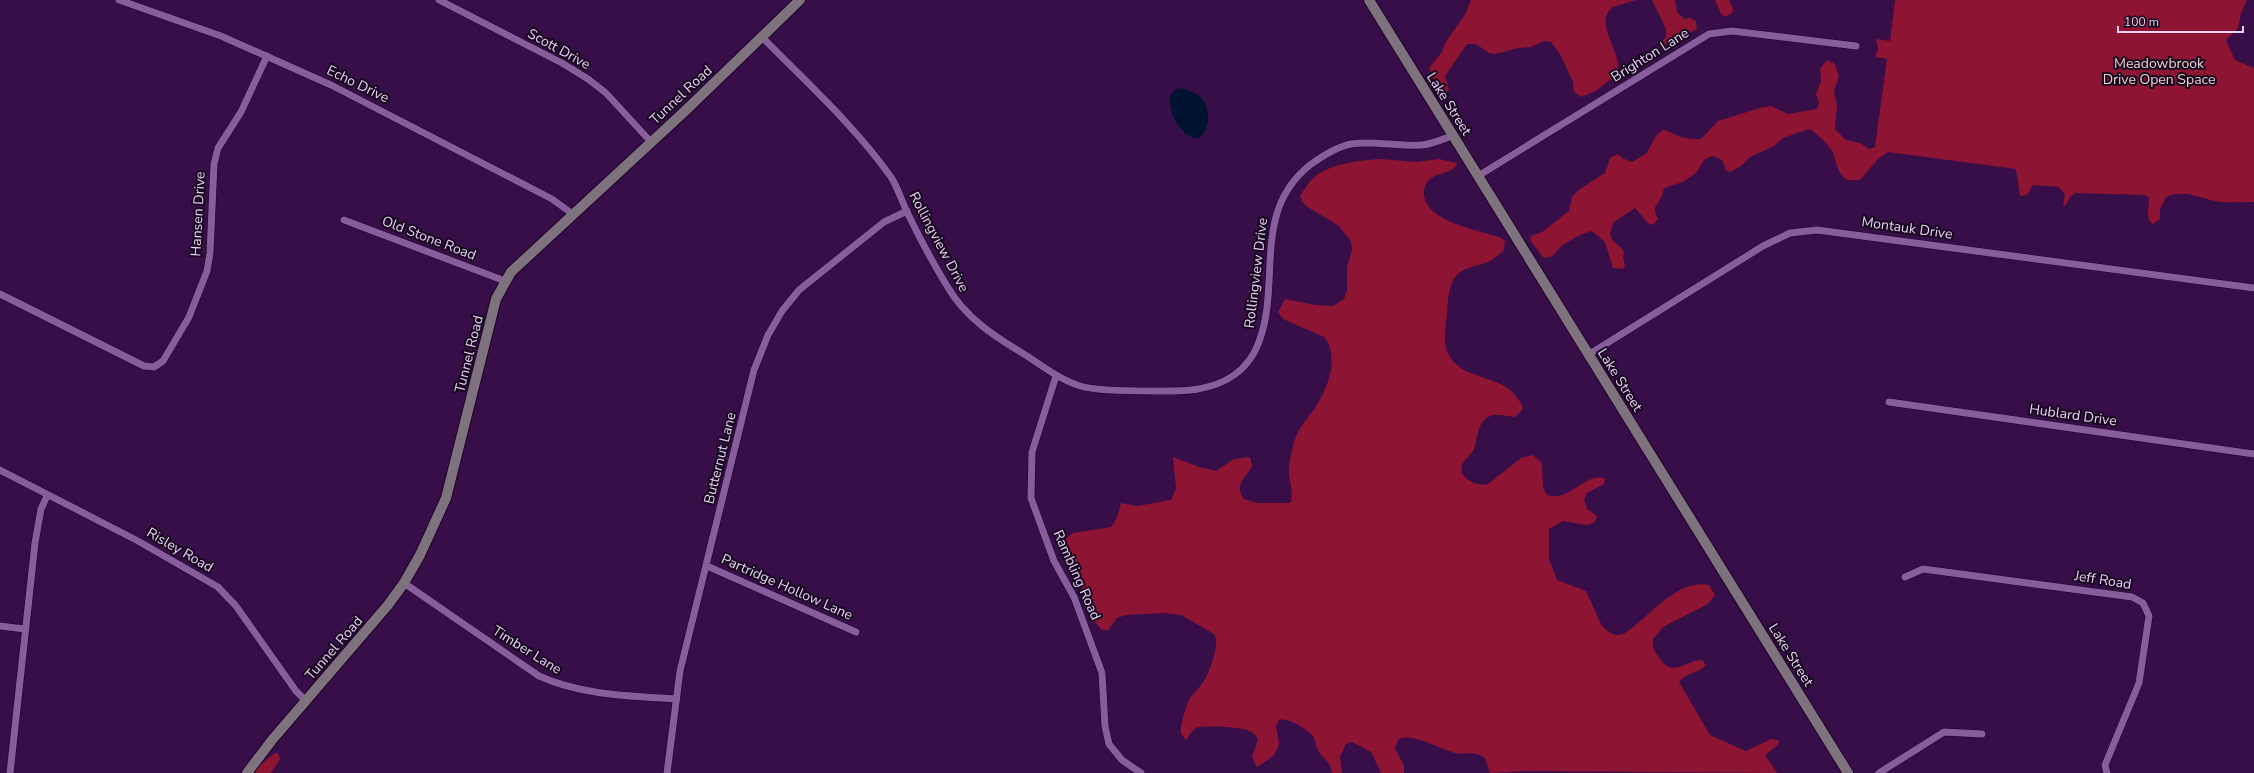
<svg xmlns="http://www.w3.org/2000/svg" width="2254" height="773" font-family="'Nunito Sans',sans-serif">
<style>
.green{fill:#8d1433}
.water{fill:#001330}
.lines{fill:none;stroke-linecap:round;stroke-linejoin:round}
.street-casing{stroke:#1b0027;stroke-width:8}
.secondary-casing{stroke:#1b0027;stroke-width:12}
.street{stroke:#875d9c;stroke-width:7}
.secondary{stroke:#7e727e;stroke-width:10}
.labels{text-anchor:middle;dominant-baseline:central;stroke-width:4;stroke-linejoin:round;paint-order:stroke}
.street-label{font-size:14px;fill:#e8d2f5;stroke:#16061e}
.park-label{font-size:14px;fill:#f2d0d2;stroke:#16061e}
</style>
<rect width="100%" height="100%" fill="#370e48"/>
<!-- green -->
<g class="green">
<path d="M1471 0H1636L1613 7C1591 24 1625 53 1617 75L1594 92 1581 97 1574 92 1573 82 1560 54 1551 42 1544 41 1531 47 1518 48 1495 54 1489 53 1476 44H1467L1445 76 1449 91H1444L1437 86 1429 68 1442 52 1445 43 1466 13Z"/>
<path d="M1652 0H1675L1677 12 1684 19 1690 18 1696 21 1697 29 1661 47 1660 43 1666 37V29Z"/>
<path d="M1715 0H1729L1733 9 1732 13 1725 17 1721 14Z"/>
<path d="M1895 0H2247L2241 13 2238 28 2226 40 2235 60 2254 68V202C2244 202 2232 203 2222 202 2203 200 2184 188 2166 197L2160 209V219L2153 224C2145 220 2149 206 2149 198L2145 195 2076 193 2070 197 2065 206 2063 204 2065 195 2059 187 2033 185 2027 195 2020 196 2016 169 1888 152 1878 159 1861 179C1839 186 1838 166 1833 153 1831 147 1815 131 1809 129L1783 138 1774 146 1750 157 1741 166 1730 172 1726 170 1722 160 1713 156 1705 159 1696 173 1683 182 1664 188C1663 191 1663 195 1661 198 1655 209 1652 206 1658 219L1653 225 1648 223 1635 208 1614 222C1604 242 1617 240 1624 252L1623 258 1625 265 1623 269 1613 268 1605 242 1592 231C1584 232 1571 240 1563 245 1556 250 1554 260 1543 257L1530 240 1531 236 1542 232 1569 211 1572 197 1580 189 1605 173 1610 158 1618 154 1622 158 1632 162 1646 154 1656 136 1663 130C1671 131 1674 135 1681 137 1688 139 1694 139 1701 139L1718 121 1760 108 1771 106 1788 114 1817 109 1819 103 1816 94 1821 81 1820 69 1827 60 1835 64 1839 77 1834 91 1837 105 1835 129 1846 140 1860 143 1869 149 1875 147 1887 59 1875 57 1878 49 1876 39 1890 41Z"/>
<path d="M1381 159 1416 162 1439 159 1457 163C1454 177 1426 169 1424 191 1421 227 1502 232 1505 241L1504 250C1500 254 1495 258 1490 261 1479 266 1464 267 1456 276 1448 286 1448 302 1447 314 1446 325 1443 341 1447 351 1459 382 1503 373 1518 399 1521 403 1523 405 1522 410L1515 417C1509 417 1500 414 1493 415 1477 419 1478 438 1474 449 1469 459 1459 461 1462 473 1468 482 1477 486 1488 484L1521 458 1533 455 1542 463 1543 488 1547 495C1569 503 1587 470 1605 479L1604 484 1587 493 1584 500 1587 509 1597 516 1595 522 1587 525 1563 521 1549 529V559L1557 580 1586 591 1602 626C1606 630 1612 635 1618 635 1623 635 1628 631 1632 628 1653 612 1679 579 1709 585L1715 595 1708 604 1663 627 1653 639C1652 647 1654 649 1658 656 1673 680 1684 660 1702 660L1706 665C1699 674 1686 672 1679 682L1710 735 1746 751 1771 739 1779 740 1778 745 1765 755 1777 773 1528 771 1490 773 1485 758C1474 750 1467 755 1455 753 1442 750 1409 731 1398 740L1395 749 1404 765V773H1381L1371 752 1352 742 1346 744 1340 756 1342 773H1332C1331 763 1325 760 1319 752 1315 747 1316 739 1312 735 1307 729 1287 717 1279 720L1276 726 1279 742 1278 748 1273 756 1257 767 1252 757 1258 740C1256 735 1254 733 1249 731 1243 727 1204 725 1196 728 1192 730 1189 736 1186 740L1181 734C1179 728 1187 703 1190 698 1195 692 1200 687 1204 681 1209 672 1221 643 1214 634L1181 615 1164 613 1126 615 1117 618 1108 630H1102C1089 617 1089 601 1081 586 1073 573 1059 557 1063 541L1073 533 1111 527 1117 518 1121 503 1137 506 1171 500 1176 488 1173 457 1199 467 1216 471 1234 459 1250 457 1252 466C1246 479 1233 484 1244 499L1257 503H1290C1295 493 1288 480 1289 470 1289 461 1292 451 1294 442 1298 427 1308 419 1316 406 1328 388 1340 356 1324 337L1283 319 1278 312 1285 299 1315 305 1333 306 1344 299 1347 291V267L1352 250 1351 241 1339 226 1306 206 1302 201 1300 196C1304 190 1308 183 1313 178 1329 164 1360 160 1381 159Z"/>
<path d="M275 753H278L280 759 271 773H255L260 765Z"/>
</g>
<!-- water -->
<path class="water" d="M1178 88C1195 91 1207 97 1208 116 1208 126 1206 132 1199 138 1182 140 1166 110 1171 95 1172 92 1176 90 1178 88Z"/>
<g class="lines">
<!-- street casing -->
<g class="street-casing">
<g id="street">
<path d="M119 0 221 36 331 85 552 199 574 215"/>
<path d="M439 0 562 63 588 79 606 93 651 142"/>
<path d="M762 37C806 82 855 126 891 177 898 188 902 202 908 214 920 239 933 263 947 286 966 319 996 337 1027 356 1043 367 1061 380 1080 386 1101 392 1144 391 1167 391 1201 392 1238 384 1255 351 1285 290 1248 214 1310 165 1321 157 1336 147 1351 144 1374 140 1399 147 1422 145 1432 144 1443 139 1452 136"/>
<path d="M1478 176 1709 34 1732 31 1856 46"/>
<path d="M344 220 505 281"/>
<path d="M0 294 144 366 154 367 163 361 189 317 207 271 210 253 214 164 218 148 241 112 267 56"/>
<path d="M1588 355 1763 246 1790 233 1817 230 2254 288"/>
<path d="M1056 376 1032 452 1031 498 1054 561 1074 597 1102 673 1105 726 1109 744 1122 760 1141 773"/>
<path d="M1889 402 2254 454"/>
<path d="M0 470 138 541 218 587 236 606 296 691 306 701"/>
<path d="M707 566 856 632"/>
<path d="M1905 577 1923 569 2132 597 2143 603 2149 616 2139 683 2105 765 2107 773"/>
<path d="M404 583 539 676C581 695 629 696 675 699"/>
<path d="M0 626 25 629"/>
<path d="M10 773 35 543 41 509 47 496"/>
<path d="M667 773 680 671 754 370 768 335 782 311 799 290 884 222 907 211"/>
<path d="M1879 773 1944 732 1982 734"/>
</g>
</g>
<!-- secondary casing -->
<g class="secondary-casing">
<g id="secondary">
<path d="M1369 0 1848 773"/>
<path d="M247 773 272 740 388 605 404 583 420 555 446 498 496 299 511 272 685 111 800 0"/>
</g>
</g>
<!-- street -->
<use href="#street" class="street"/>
<!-- secondary -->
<use href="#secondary" class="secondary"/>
</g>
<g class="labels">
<!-- street labels -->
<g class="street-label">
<text transform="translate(559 49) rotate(29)">Scott Drive</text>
<text transform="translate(1650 55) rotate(-32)">Brighton Lane</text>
<text transform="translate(358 84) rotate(26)">Echo Drive</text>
<text transform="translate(681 95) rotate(-43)">Tunnel Road</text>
<text transform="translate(1449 104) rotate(58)">Lake Street</text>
<text transform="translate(198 214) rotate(-87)">Hansen Drive</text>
<text transform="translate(1907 228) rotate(8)">Montauk Drive</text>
<text transform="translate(429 238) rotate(21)">Old Stone Road</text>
<text transform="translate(939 242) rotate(62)">Rollingview Drive</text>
<text transform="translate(1256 273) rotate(-83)">Rollingview Drive</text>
<text transform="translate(469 354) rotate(-76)">Tunnel Road</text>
<text transform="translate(1620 380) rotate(58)">Lake Street</text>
<text transform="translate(2073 415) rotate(8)">Hublard Drive</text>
<text transform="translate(720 458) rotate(-76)">Butternut Lane</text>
<text transform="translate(180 550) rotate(30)">Risley Road</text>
<text transform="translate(1077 575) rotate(66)">Rambling Road</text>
<text transform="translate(2103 580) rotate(9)">Jeff Road</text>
<text transform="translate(787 587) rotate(24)">Partridge Hollow Lane</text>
<text transform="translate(334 648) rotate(-49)">Tunnel Road</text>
<text transform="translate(527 650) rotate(32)">Timber Lane</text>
<text transform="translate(1791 655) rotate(58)">Lake Street</text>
</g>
<!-- park labels -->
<g class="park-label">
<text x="2159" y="63">Meadowbrook<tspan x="2159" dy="16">Drive Open Space</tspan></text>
</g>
</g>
<!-- scale -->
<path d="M2118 26v6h125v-6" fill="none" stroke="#e8d2f5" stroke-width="2"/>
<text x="2124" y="26" font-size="12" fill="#e8d2f5" stroke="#16061e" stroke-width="3" paint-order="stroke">100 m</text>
</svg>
